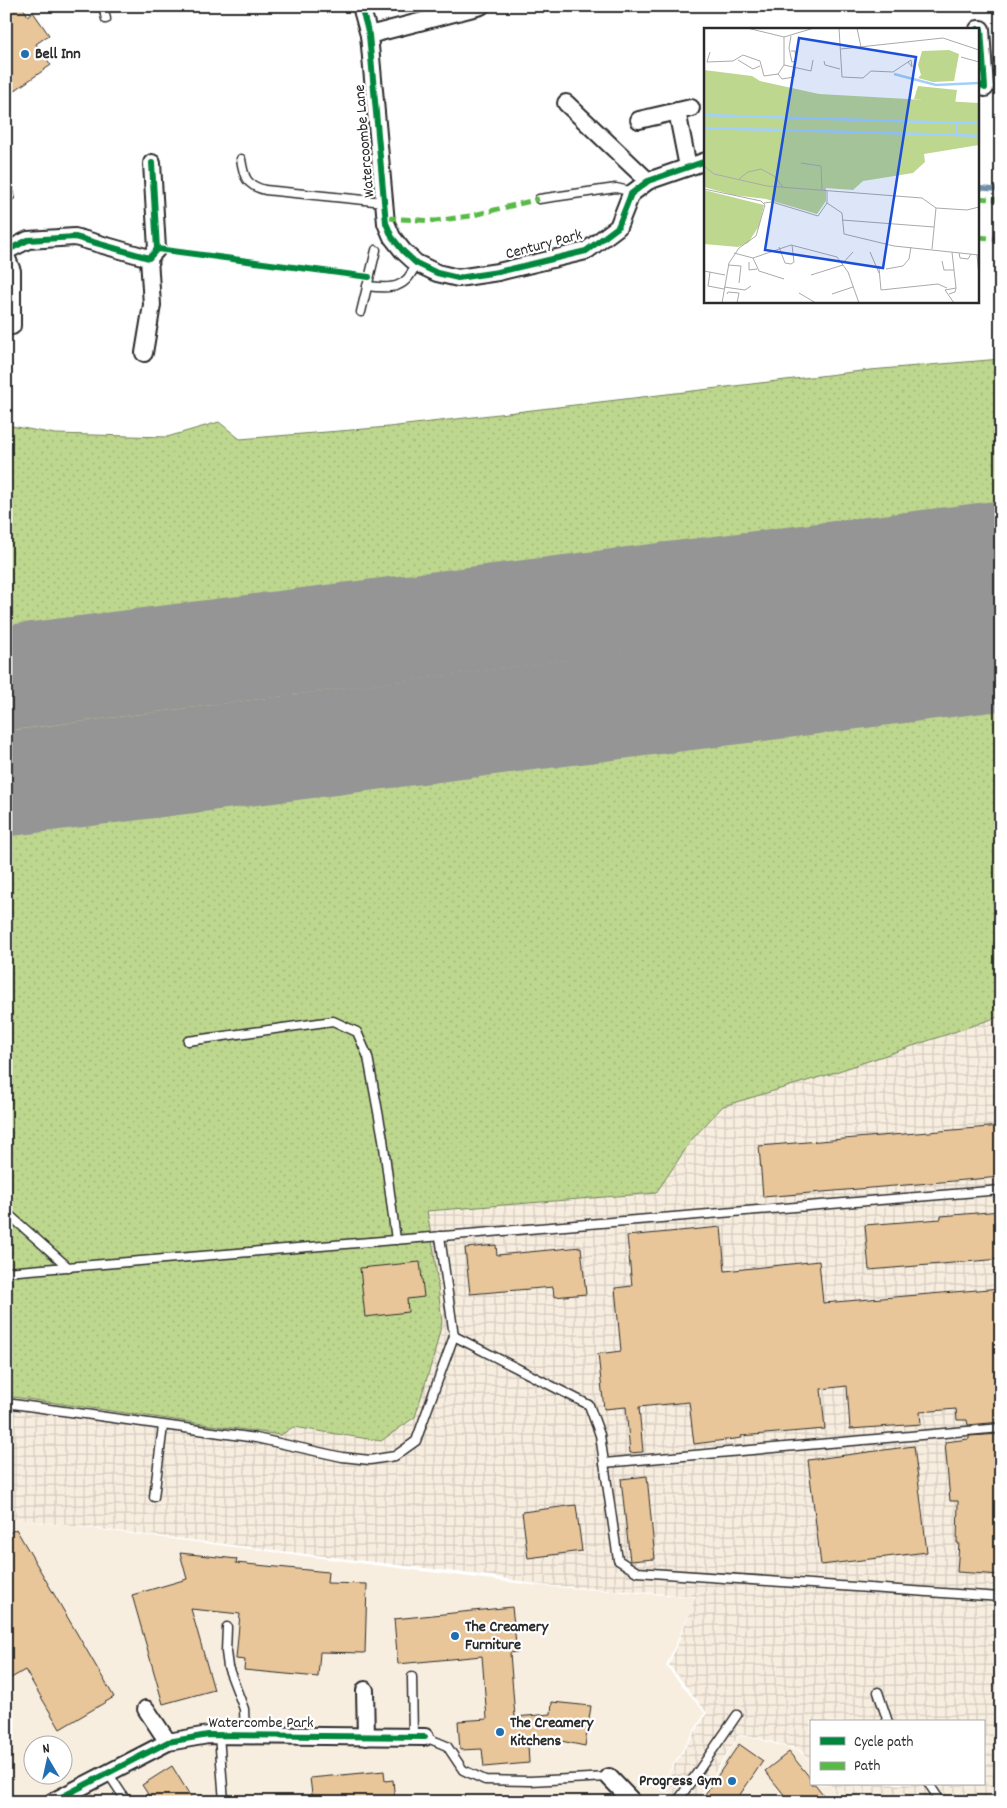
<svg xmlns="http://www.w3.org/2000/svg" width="1007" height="1808" font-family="Dekko,sans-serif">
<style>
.built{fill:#f8eee0;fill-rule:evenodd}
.industrial{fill:url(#industrial-grid)}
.grass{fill:url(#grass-dots);stroke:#74815c}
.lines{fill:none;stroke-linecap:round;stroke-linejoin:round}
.stream{stroke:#728ea9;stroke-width:4.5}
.runway{stroke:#959595;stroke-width:105}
.building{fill:#e8c699;stroke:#2b2b2b}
.lane-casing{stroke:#2b2b2b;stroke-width:11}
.street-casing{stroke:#2b2b2b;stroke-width:20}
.lane{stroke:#fff;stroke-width:8}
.street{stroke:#fff;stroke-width:16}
.quiet{stroke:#58b947;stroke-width:5;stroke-dasharray:10 5;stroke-linecap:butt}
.cycleway-casing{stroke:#fff;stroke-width:9}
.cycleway{stroke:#00873e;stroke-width:6}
.poi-dot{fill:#1f6fb2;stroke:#fff;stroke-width:2}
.labels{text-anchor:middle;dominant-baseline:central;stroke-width:4.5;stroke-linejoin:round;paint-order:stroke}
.poi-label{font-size:16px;font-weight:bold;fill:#2b2b2b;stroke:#fff;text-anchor:start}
.street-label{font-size:16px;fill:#2b2b2b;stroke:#fff}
.inset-river{fill:none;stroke:#a2d0fd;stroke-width:2.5}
.inset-road{fill:none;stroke:#aaa;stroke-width:1}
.view{fill:#1d4ed8;fill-opacity:0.15;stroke:#1d4ed8;stroke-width:2.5}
.inset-edge{fill:none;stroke:#2b2b2b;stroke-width:2.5}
</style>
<defs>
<pattern id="industrial-grid" width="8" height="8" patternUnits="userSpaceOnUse" patternTransform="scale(1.25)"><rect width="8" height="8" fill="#f8eee0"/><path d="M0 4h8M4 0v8" fill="none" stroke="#d5ccc0"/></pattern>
<pattern id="grass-dots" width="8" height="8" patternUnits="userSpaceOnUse" patternTransform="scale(1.25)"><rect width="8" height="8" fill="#bdd78e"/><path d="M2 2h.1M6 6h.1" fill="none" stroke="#a3b97b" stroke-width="1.8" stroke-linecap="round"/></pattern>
</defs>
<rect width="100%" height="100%" fill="#fff"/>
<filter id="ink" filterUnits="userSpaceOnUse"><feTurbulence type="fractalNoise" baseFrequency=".02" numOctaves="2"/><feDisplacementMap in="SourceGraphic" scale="10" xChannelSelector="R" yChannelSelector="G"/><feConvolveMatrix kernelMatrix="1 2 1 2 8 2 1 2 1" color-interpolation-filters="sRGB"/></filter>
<g filter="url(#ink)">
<!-- built -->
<g class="built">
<path d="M6 1518 540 1586 696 1597 666 1666 705 1713 660 1786 678 1802H6ZM32 1746H62V1776H32Z"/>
<path d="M739 1736 752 1737 799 1751 811 1763V1784H830L840 1802H698Z"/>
</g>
<!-- industrial -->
<path class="industrial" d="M1001 1016V1802H840L830 1784H983V1722H811V1763L800 1750 752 1736 739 1735 696 1802H681L661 1786 707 1713 669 1665 696 1596 540 1585 491 1576 6 1518V1396L281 1435 292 1427 381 1441 415 1417 434 1356 442 1322 434 1252 427 1211 656 1193 693 1138 723 1106 827 1075Z"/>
<!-- grass -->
<path class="grass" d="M1001 359V1016L827 1075 723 1106 693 1138 656 1193 427 1211 434 1252 442 1322 434 1355 415 1417 381 1441 293 1427 281 1435 6 1396V425L55 434 167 437 219 422 240 439 389 427 870 370Z"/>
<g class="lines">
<!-- stream -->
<path class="stream" d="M978 188 1001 190"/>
<!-- runway -->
<g class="runway">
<path d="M6 678 1001 553"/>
<path d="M6 784 1001 658"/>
</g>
</g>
<!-- building -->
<g class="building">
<path d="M10 6H22L28 16 33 12 49 35 36 44 51 65 11 93 6 86V9Z"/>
<path d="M1001 1126V1177L763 1197 759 1146Z"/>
<path d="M1001 1211V1259L869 1270 865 1225 941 1219V1216Z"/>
<path d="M721 1227 725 1271 819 1261 823 1303 1001 1288V1422L968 1425 967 1420H957L956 1409 920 1412 921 1424 850 1429 847 1386 821 1389 825 1429 741 1436 742 1438 694 1444 689 1402 639 1407 643 1452 630 1453 626 1407 604 1409 598 1354 621 1351 615 1288 632 1286 627 1236Z"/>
<path d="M496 1245 497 1255 581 1247 586 1294 554 1297 553 1287 470 1294 465 1248Z"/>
<path d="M420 1262 424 1297 407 1299 408 1312 365 1317 360 1268Z"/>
<path d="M1001 1434V1575L957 1572 959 1543H957L958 1501H950L945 1442 969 1439V1436Z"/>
<path d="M914 1446 927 1552 821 1565 808 1460Z"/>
<path d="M647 1476 655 1559 630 1561 621 1479Z"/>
<path d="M576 1505 582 1551 528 1558 522 1512Z"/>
<path d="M16 1529 114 1697 60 1729 25 1670 6 1681V1535Z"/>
<path d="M180 1553 237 1559 236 1563 328 1572 327 1583 367 1584 365 1653 320 1652 318 1677 244 1670 245 1660 236 1659 240 1614 191 1609 214 1690 163 1704 132 1595 187 1579Z"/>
<path d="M512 1607 517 1652 510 1653 515 1717 551 1714 552 1702 591 1706 585 1746 542 1737V1743L528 1745 529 1763 484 1767 482 1749 460 1750 458 1721 487 1719 482 1656 398 1664 394 1619Z"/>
<path d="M739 1744 763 1761 735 1802H700Z"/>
<path d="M789 1752 811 1779V1784H815L829 1802H790L765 1771Z"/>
<path d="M172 1766 194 1802H153L142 1785Z"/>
<path d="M384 1771 385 1781 393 1780 395 1802H313L310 1778Z"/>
</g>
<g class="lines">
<!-- lane casing -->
<g class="lane-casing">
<g id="lane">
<path d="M103 6 106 19"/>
<path d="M241 159C244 178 246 185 265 190L384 202"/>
<path d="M6 182 10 196 6 197"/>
<path d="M539 199 616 188 634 192"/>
<path d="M367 286C392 289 407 289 416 263"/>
<path d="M361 312 376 250"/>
<path d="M188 1041 333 1021 357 1032 368 1057 383 1139 396 1240"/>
<path d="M6 1212 68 1267"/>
<path d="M6 1272 1001 1190"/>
<path d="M454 1336 589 1405 600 1435 618 1560 637 1572 1001 1597"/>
<path d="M6 1403 256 1438 342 1457 370 1460 395 1456 416 1441 454 1336 440 1236"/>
<path d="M604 1463 1001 1428"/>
<path d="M154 1497 163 1426"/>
<path d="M227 1627 226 1652 228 1667 244 1709 245 1736"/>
<path d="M412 1677 413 1737"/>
<path d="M878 1692 888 1722"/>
<path d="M219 1735 224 1802"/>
<path d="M425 1737 447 1746 463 1770 485 1780 530 1781 609 1777"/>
<path d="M108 1773 127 1802"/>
<path d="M929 1784 941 1802"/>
<path d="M677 1802 737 1715"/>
</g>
</g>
<!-- street casing -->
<g class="street-casing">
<g id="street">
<path d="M361 6 369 35 386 223 392 237 403 251 416 263 437 273 458 278 498 272 586 251 618 227 631 194 648 181 706 161"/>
<path d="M978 29H981L985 88 978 84"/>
<path d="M369 35 481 6"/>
<path d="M566 103 648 181"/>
<path d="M677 111 688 167"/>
<path d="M639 120 691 108"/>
<path d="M6 251 28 240 75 237 149 258 157 249 152 163"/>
<path d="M6 256 12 271V326L6 327"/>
<path d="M144 353 152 305 149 258"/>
<path d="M365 1690 366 1737"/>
<path d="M146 1709 168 1742"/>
<path d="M609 1777 633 1802"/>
<path d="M52 1802 168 1742 208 1735 425 1737"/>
</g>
</g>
<!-- lane -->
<use href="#lane" class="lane"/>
<!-- street -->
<use href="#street" class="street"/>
<!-- quiet -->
<g class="quiet">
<path d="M978 198 1001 200"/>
<path d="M386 218 435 221 470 216 539 199"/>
<path d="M978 237 1001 239"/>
</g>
<!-- cycleway casing -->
<g class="cycleway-casing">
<g id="cycleway">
<path d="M361 6 369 35 386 223 392 237 403 251 416 263 437 273 458 278 498 272 586 251 618 227 631 194 648 181 706 161"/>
<path d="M978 29H981L985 88 978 84"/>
<path d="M157 249 369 277"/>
<path d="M6 251 28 240 75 237 149 258 157 249 152 163"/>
<path d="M52 1802 168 1742 208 1735 425 1737"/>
</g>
</g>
<!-- cycleway -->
<use href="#cycleway" class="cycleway"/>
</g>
</g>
<!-- markers -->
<g class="poi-dot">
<circle cx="25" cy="54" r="5"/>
<circle cx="455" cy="1636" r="5"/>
<circle cx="500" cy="1732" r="5"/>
<circle cx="732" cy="1781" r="5"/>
</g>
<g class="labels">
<!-- poi labels -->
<g class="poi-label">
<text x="35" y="54">Bell Inn</text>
<text x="465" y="1627">The Creamery<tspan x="465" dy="18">Furniture</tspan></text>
<text x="510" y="1723">The Creamery<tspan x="510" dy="18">Kitchens</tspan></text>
<text x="722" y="1781" text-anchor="end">Progress Gym</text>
</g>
<!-- street labels -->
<g class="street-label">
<text transform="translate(365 141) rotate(-95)">Watercoombe Lane</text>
<text transform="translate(544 245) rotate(-15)">Century Park</text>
<text x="261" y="1723">Watercombe Park</text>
</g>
</g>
<!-- overview -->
<g transform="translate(704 28)">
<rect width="275" height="275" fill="#fff"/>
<path d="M0 42 48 48 56 53 115 66 275 75V117L220 126 221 134 209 145 159 153 149 162 122 160V173L113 186 62 171 29 167 0 159Z" fill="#bdd78e"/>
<path d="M245 22 255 26 250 53 229 54 214 50 217 47 214 37 218 23ZM0 162 60 177 55 198 44 215 34 219 0 216Z" fill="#bdd78e"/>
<path d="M214 58 253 62 251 76 210 71Z" fill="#bdd78e"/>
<path class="inset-river" d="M190 46 232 57 275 55M0 87 253 95 252 107 0 100M275 95H253L252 107 275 108"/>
<path class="inset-road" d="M43 0 80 9 110 0M135 0 138 49M153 0 157 19M137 21 239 10 275 22M87 23H91L92 33 88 34 85 20 87 8M6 24 3 34 29 33 39 27 56 33 60 48 74 46 80 37V9M257 29 275 34M34 32 49 41 56 38M120 33 121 37 136 41M80 37 107 43 109 32M74 46 78 51 90 49 91 40M138 49 159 50 167 43 189 44 207 32 208 39 204 34M97 135 117 138 118 162M0 138 10 146 63 158 218 170 232 180 263 182 275 179M35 151 44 144 57 141 70 148 79 159M0 161 57 173 61 177 52 208 35 220 25 235 18 275M60 175 68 174 114 188 123 175V163M123 175 138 185 140 206 190 218 275 227M138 192 230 199M75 219 81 235 87 236 90 234 88 217M228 221 232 180M166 224 175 245M248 224 252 260M30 225 49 230 87 217 133 229 144 244 155 275M255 225 256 230 264 231 267 226M273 227 275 248M49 230 55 243 80 251M238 233 240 242H250M45 234V242L53 241M138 236 149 224M24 237 37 238 35 255M175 240 177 262 234 256 243 260M182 241 199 238 205 231 207 219M0 243 21 247M6 244 4 258 20 261M107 247 139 237M20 259 41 262 47 258M95 265 112 275M23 266 24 264 35 265 33 275M128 266 149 259M245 266 251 264 252 260 241 262 250 275"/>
<path class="view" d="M95 10 212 29 179 240 61 222Z"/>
<rect width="275" height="275" class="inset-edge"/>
</g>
<!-- margin -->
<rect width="1007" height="1808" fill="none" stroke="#fff" stroke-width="25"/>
<rect x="12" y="12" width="982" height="1783" fill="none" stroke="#2b2b2b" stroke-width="2" filter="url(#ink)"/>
<!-- legend -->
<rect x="810" y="1720" width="175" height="65" fill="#ffffff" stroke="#aaaaaa"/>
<rect x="820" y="1737" width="25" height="8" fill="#00873e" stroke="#aaaaaa"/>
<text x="854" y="1746" font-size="15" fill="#2b2b2b">Cycle path</text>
<rect x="820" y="1762" width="25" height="8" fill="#58b947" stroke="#aaaaaa"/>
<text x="854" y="1770" font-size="15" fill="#2b2b2b">Path</text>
<!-- north arrow -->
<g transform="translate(48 1760) rotate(351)"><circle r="24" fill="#ffffff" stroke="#aaaaaa"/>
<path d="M0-4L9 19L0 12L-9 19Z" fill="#1f6fb2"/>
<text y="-8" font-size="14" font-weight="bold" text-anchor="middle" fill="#2b2b2b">N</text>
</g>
</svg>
